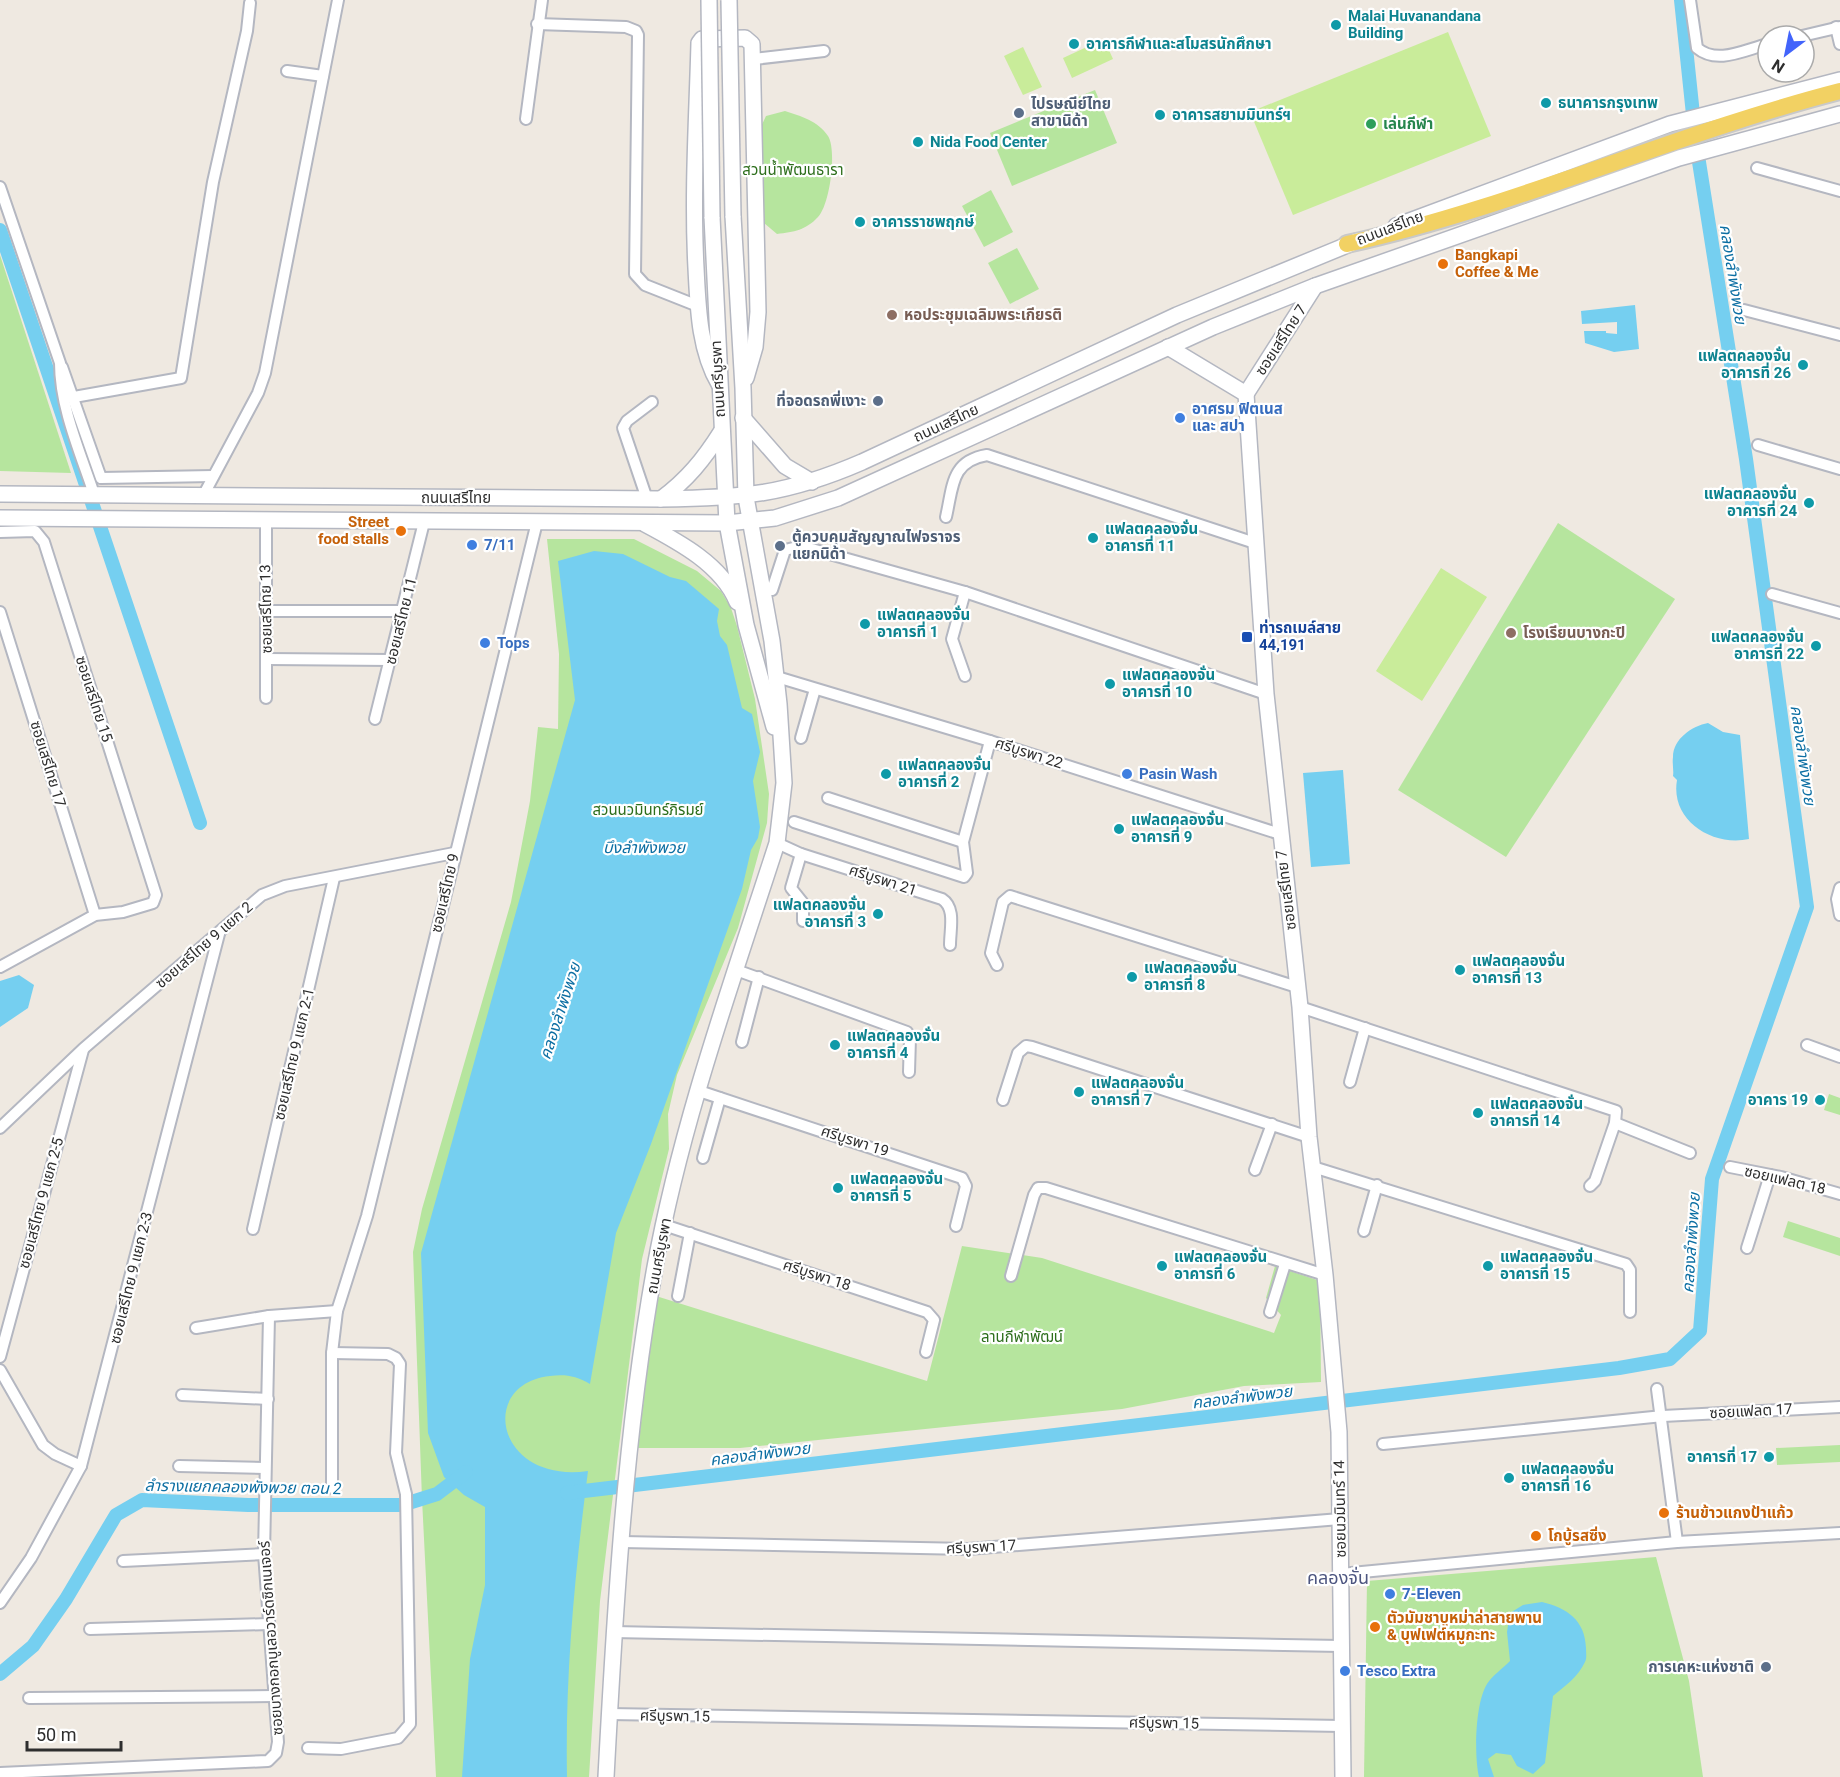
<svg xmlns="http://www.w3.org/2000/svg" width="1840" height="1777" font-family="Roboto,'Noto Sans Thai',sans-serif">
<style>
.green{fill:#b6e59e}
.pitch{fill:#c9ec9a}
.water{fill:#75cff0}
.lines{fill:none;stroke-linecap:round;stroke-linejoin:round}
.canal{stroke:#75cff0;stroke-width:14}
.street-casing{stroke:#b4b7c1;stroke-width:14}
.secondary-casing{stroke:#b4b7c1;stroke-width:18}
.primary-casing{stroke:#c9c9c9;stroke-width:20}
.street{stroke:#fff;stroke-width:10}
.secondary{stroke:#fff;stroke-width:15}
.primary{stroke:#f2d163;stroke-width:16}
.secondary-bridge-casing{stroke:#b4b7c1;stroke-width:18;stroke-linecap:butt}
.secondary-bridge{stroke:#fff;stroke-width:15}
.culture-dot{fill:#0f9aa8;stroke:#fff;stroke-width:2}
.service-dot{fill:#5c6f8a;stroke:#fff;stroke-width:2}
.leisure-dot{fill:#2e9e5b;stroke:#fff;stroke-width:2}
.food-dot{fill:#e8710a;stroke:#fff;stroke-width:2}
.education-dot{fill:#8d6e63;stroke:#fff;stroke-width:2}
.shop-dot{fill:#3f7fe0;stroke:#fff;stroke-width:2}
.transit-dot{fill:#1a4fb4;stroke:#fff;stroke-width:2}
.labels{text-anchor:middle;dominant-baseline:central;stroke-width:4.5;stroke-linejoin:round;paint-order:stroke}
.culture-label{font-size:15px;font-weight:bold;fill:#0d838f;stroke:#fff;text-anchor:start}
.service-label{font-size:15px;font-weight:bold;fill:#4e5e75;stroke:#fff;text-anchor:start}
.leisure-label{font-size:15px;font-weight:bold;fill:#27864d;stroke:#fff;text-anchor:start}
.park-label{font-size:15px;fill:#2c6e1b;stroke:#fff}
.street-label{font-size:15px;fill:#2e2e2e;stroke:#fff}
.food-label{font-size:15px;font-weight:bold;fill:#c56008;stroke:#fff;text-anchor:start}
.education-label{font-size:15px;font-weight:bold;fill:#785e54;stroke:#fff;text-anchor:start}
.shop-label{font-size:15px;font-weight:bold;fill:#366cbe;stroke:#fff;text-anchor:start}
.transit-label{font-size:15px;font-weight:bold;fill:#164399;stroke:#fff;text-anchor:start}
.water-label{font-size:16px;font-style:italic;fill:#0d6fa3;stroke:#fff}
.quarter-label{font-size:18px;fill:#4d5680;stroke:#fff}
</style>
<rect width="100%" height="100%" fill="#efe9e1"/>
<!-- green -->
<g class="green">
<path d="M1095 90 1117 143 1012 186 990 133Z"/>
<path d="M785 111C801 116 818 121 828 136 837 150 830 205 818 217 806 230 794 232 777 234L764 223 758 207V133L766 116Z"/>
<path d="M991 190 1013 232 984 247 962 206Z"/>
<path d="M1017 248 1039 289 1010 304 988 263Z"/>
<path d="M0 255 71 473 0 471Z"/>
<path d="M1558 523 1675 599 1506 857 1398 790Z"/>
<path d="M547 539H634L697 571 721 591 731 608 737 626 755 699 769 794 767 823 738 928 677 1075 668 1114 669 1149 642 1259 600 1601 589 1777H436L422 1499 413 1252 422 1209 511 902 530 801 538 727 558 729 559 654Z"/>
<path d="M1829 1094 1840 1098V1115L1824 1110Z"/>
<path d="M1788 1221 1840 1238V1256L1783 1237Z"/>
<path d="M962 1246 1042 1258 1274 1333 1281 1315 1266 1298 1275 1266 1320 1281 1321 1382 1244 1386 1122 1409 740 1448H638L656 1296 927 1381Z"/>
<path d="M1840 1445V1462L1777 1465 1776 1448Z"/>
<path d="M1656 1557 1689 1681 1703 1777H1364L1367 1581Z"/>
</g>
<!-- pitch -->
<g class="pitch">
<path d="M1448 32 1491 136 1293 215 1250 112Z"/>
<path d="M1104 39 1113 59 1072 78 1063 58Z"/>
<path d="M1023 47 1042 87 1023 95 1004 56Z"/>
<path d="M1441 568 1487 597 1422 701 1376 671Z"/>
</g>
<!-- water -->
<g class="water">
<path d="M1635 305 1639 349 1614 352 1585 343 1584 331H1606V333L1617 334V322L1582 324 1581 311Z"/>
<path d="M594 551 623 554 670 577 686 581 719 609 717 621 720 636 727 645 742 708 752 714 760 752 753 781 760 827 758 838 751 850 742 889 651 1144 616 1233 590 1384C576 1376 566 1374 550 1376 477 1384 496 1484 588 1471 575 1572 565 1675 567 1777H462L470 1659 485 1585V1507L464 1495 444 1477 428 1433 421 1253 575 700 558 561Z"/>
<path d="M1708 723 1723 732 1740 735 1749 839C1712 847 1670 820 1677 780L1673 776C1674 770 1672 764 1673 757 1673 739 1692 726 1708 723Z"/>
<path d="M1343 770 1350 864 1311 867 1303 773Z"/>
<path d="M19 975 34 985 28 1008 0 1027V981Z"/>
<path d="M1542 1602C1567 1608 1585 1620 1586 1648 1586 1653 1587 1658 1585 1662 1578 1677 1565 1686 1553 1696L1545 1763 1533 1774 1517 1766 1511 1755 1496 1753 1488 1759 1494 1777H1479C1474 1756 1475 1703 1487 1684 1492 1676 1503 1668 1510 1661L1507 1632 1510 1613 1523 1605Z"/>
</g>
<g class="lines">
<!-- canal -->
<g class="canal">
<path d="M0 230 200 823"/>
<path d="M567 1493 1619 1368 1670 1359 1700 1331 1712 1179 1807 907 1746 459 1696 143 1681 0"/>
<path d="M0 1674 33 1646 66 1599 116 1515 142 1500 248 1505H402L437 1494 466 1472"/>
</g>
<!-- street casing -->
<g class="street-casing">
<g id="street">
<path d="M1690 0 1697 48C1717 65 1744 50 1768 44"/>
<path d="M537 24 626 27 636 31 638 35 635 274 645 285 698 306"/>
<path d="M1836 27 1840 44"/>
<path d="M1802 36 1840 27"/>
<path d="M754 59 824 51"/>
<path d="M287 71 323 76"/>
<path d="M526 119 542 0"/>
<path d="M1757 168 1840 191"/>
<path d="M0 187 60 363C60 407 80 452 94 494"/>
<path d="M1744 310 1840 335"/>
<path d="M62 367 101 478 213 476"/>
<path d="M74 397 181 378 213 182 247 31 250 3"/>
<path d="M1758 445 1840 469"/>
<path d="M203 496 258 393 265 373 338 0"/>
<path d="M647 499 623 428 627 421 652 402"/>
<path d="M946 517C953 486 951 461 987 455L1255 543"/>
<path d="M0 532 35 531 44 542 156 895 153 903 123 912 95 915 0 967"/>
<path d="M772 590 785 550 801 546 965 592 1266 694"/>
<path d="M1772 594 1840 613"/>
<path d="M265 611H404"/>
<path d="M0 612 95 915"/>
<path d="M267 659 392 660"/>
<path d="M965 676 952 639 965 592"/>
<path d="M777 677 990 741 1280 834"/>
<path d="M266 698V520"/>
<path d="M375 719 424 522"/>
<path d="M801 738 815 689"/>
<path d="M828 798 963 842"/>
<path d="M794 822 964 877 967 873 963 842 990 741"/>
<path d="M777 843 801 854 942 899C956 908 950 929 950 945"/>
<path d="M801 854 791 888 803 903V921"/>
<path d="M1840 888 1837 899 1840 915"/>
<path d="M997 965 991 953 1003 902 1010 896 1297 987"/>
<path d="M736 970 907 1032 910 1038 909 1072"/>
<path d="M1300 1007 1616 1111 1615 1123 1595 1181 1590 1186"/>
<path d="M742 1042 759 977"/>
<path d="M1807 1045 1840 1057"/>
<path d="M1350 1082 1365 1028"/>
<path d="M699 1091 962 1178 966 1186 956 1226"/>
<path d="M1003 1100 1018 1053 1026 1046 1032 1047 1309 1137"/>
<path d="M1615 1123 1690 1153"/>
<path d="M0 1128 83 1049 262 895 285 886 454 853"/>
<path d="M703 1158 720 1098"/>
<path d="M1313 1167 1626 1264 1630 1270V1312"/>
<path d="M1730 1167 1781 1177 1840 1194"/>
<path d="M1255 1170 1272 1124"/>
<path d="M664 1225 927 1312 934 1320 926 1352"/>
<path d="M253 1229 334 878"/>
<path d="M1364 1231 1377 1185"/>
<path d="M1747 1248 1770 1175"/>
<path d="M1011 1276 1034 1195 1038 1188H1046L1325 1275"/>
<path d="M678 1296 690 1233"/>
<path d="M1270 1312 1285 1264"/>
<path d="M196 1328 269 1316 337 1311"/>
<path d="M0 1357 83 1050"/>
<path d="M0 1370 43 1445 55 1454 81 1466"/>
<path d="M1657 1389 1677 1542"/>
<path d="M182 1395 268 1399"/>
<path d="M1383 1444 1663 1416 1840 1407"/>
<path d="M179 1466 265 1468"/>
<path d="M332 1488V1353L337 1311 367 1216 537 522"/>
<path d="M622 1542 968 1549 1340 1519"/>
<path d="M123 1561 264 1554"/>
<path d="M1341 1574 1677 1542 1840 1533"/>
<path d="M0 1603 31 1558 81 1466 219 934"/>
<path d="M90 1629 269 1624"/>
<path d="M613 1632 1341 1646"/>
<path d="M29 1698 274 1696"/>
<path d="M609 1714 1342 1726"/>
<path d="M308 1748 341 1749 398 1738 410 1724V1718L406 1494 396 1453 400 1364 396 1358 388 1354 332 1353"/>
<path d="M0 1773 268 1761 276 1753 278 1742 264 1554 269 1316"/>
</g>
</g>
<!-- secondary casing -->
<g class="secondary-casing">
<g id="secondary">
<path d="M712 217 727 523 746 625 774 727"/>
<path d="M1396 226 1670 124 1840 80"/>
<path d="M1168 347 1246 394 1266 694 1300 1007 1309 1137 1325 1275 1339 1432 1343 1777"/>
<path d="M719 384C699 350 698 307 696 268 692 193 697 118 699 43L702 39 745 38 752 44 758 312 755 347 746 378"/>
<path d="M1246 394 1315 286"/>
<path d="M743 418 785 466 812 482"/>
<path d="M0 494 661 499C742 498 786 495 862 462L1177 315 1357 241"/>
<path d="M661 499C687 480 704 459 721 432"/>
<path d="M0 518 727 523 775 518 838 498 1213 327 1315 286 1679 158 1840 114"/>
<path d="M645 524C679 542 722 565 737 602"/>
<path d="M606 1777C615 1608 625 1433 655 1267 681 1124 732 982 777 843L784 783 779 704 772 641 746 497 743 388 733 216"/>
</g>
</g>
<!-- primary casing -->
<g class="primary-casing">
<path id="primary" d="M1347 244C1515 207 1673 134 1840 91"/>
</g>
<!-- street -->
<use href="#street" class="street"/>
<!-- secondary -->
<use href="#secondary" class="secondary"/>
<!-- primary -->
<use href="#primary" class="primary"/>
<!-- secondary-bridge casing -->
<g class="secondary-bridge-casing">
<g id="secondary-bridge">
<path d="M709 0 712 217"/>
<path d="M729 0 733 216"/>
</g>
</g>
<!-- secondary-bridge -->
<use href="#secondary-bridge" class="secondary-bridge"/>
</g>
<!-- markers -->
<g class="culture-dot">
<circle cx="1336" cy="25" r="6"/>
<circle cx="1074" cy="44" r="6"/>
<circle cx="1546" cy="103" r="6"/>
<circle cx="1160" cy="115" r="6"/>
<circle cx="918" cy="142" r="6"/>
<circle cx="860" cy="222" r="6"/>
<circle cx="1803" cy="365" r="6"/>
<circle cx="1809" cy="503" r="6"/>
<circle cx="1093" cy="538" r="6"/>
<circle cx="865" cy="624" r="6"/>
<circle cx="1816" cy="646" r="6"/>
<circle cx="1110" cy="684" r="6"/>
<circle cx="886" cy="774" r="6"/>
<circle cx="1119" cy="829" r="6"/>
<circle cx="878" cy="914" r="6"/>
<circle cx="1460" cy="970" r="6"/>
<circle cx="1132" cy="977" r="6"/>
<circle cx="835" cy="1045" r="6"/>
<circle cx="1079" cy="1092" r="6"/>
<circle cx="1820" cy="1100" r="6"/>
<circle cx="1478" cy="1113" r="6"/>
<circle cx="838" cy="1188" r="6"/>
<circle cx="1162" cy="1266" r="6"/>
<circle cx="1488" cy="1266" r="6"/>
<circle cx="1769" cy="1457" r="6"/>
<circle cx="1509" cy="1478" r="6"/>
</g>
<g class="service-dot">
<circle cx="1019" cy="113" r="6"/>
<circle cx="878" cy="401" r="6"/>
<circle cx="780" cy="546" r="6"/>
<circle cx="1766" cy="1667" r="6"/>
</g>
<circle class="leisure-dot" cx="1371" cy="124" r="6"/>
<g class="food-dot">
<circle cx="1443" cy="264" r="6"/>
<circle cx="401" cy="531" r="6"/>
<circle cx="1664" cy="1513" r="6"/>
<circle cx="1536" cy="1536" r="6"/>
<circle cx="1375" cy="1627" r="6"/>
</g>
<g class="education-dot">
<circle cx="892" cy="315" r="6"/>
<circle cx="1511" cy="633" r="6"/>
</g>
<g class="shop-dot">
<circle cx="1180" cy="418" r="6"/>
<circle cx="472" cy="545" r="6"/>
<circle cx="485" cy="643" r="6"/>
<circle cx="1127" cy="774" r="6"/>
<circle cx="1390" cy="1594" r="6"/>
<circle cx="1345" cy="1671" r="6"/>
</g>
<rect class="transit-dot" x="1241" y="631" width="12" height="12" rx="3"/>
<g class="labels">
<!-- culture labels -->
<g class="culture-label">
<text x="1348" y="16">Malai Huvanandana<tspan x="1348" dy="17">Building</tspan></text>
<text x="1086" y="44">อาคารกีฬาและสโมสรนักศึกษา</text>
<text x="1558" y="103">ธนาคารกรุงเทพ</text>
<text x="1172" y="115">อาคารสยามมินทร์ฯ</text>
<text x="930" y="142">Nida Food Center</text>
<text x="872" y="222">อาคารราชพฤกษ์</text>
<text x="1791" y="356" text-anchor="end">แฟลตคลองจั่น<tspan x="1791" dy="17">อาคารที่ 26</tspan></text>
<text x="1797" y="494" text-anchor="end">แฟลตคลองจั่น<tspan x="1797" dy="17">อาคารที่ 24</tspan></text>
<text x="1105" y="529">แฟลตคลองจั่น<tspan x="1105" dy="17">อาคารที่ 11</tspan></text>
<text x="877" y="615">แฟลตคลองจั่น<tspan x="877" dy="17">อาคารที่ 1</tspan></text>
<text x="1804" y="637" text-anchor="end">แฟลตคลองจั่น<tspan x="1804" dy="17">อาคารที่ 22</tspan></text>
<text x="1122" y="675">แฟลตคลองจั่น<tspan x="1122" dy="17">อาคารที่ 10</tspan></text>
<text x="898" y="765">แฟลตคลองจั่น<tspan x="898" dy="17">อาคารที่ 2</tspan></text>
<text x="1131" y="820">แฟลตคลองจั่น<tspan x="1131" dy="17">อาคารที่ 9</tspan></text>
<text x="866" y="905" text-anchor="end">แฟลตคลองจั่น<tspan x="866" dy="17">อาคารที่ 3</tspan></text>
<text x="1472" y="961">แฟลตคลองจั่น<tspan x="1472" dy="17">อาคารที่ 13</tspan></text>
<text x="1144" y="968">แฟลตคลองจั่น<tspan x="1144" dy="17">อาคารที่ 8</tspan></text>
<text x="847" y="1036">แฟลตคลองจั่น<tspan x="847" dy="17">อาคารที่ 4</tspan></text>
<text x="1091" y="1083">แฟลตคลองจั่น<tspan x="1091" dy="17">อาคารที่ 7</tspan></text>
<text x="1808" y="1100" text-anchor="end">อาคาร 19</text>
<text x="1490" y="1104">แฟลตคลองจั่น<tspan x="1490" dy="17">อาคารที่ 14</tspan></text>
<text x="850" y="1179">แฟลตคลองจั่น<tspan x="850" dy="17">อาคารที่ 5</tspan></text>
<text x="1174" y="1257">แฟลตคลองจั่น<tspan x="1174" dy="17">อาคารที่ 6</tspan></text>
<text x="1500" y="1257">แฟลตคลองจั่น<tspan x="1500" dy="17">อาคารที่ 15</tspan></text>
<text x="1757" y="1457" text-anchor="end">อาคารที่ 17</text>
<text x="1521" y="1469">แฟลตคลองจั่น<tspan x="1521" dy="17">อาคารที่ 16</tspan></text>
</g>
<!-- service labels -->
<g class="service-label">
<text x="1031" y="104">ไปรษณีย์ไทย<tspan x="1031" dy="17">สาขานิด้า</tspan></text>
<text x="866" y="401" text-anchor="end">ที่จอดรถพี่เงาะ</text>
<text x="792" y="537">ตู้ควบคุมสัญญาณไฟจราจร<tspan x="792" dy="17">แยกนิด้า</tspan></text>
<text x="1754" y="1667" text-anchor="end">การเคหะแห่งชาติ</text>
</g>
<!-- leisure labels -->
<g class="leisure-label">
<text x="1383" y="124">เล่นกีฬา</text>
</g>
<!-- park labels -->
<g class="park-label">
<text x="793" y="170">สวนน้ำพัฒนธารา</text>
<text x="648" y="810">สวนนวมินทร์ภิรมย์</text>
<text x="1022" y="1337">ลานกีฬาพัฒน์</text>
</g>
<!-- street labels -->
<g class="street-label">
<text transform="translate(1390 228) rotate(-21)">ถนนเสรีไทย</text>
<text transform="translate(1281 340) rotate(-57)">ซอยเสรีไทย 7</text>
<text transform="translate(718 379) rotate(-93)">ถนนศรีบูรพา</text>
<text transform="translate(946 423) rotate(-25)">ถนนเสรีไทย</text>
<text x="456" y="498">ถนนเสรีไทย</text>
<text transform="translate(266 609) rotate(-91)">ซอยเสรีไทย 13</text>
<text transform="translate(401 621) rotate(-76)">ซอยเสรีไทย 11</text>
<text transform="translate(94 699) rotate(72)">ซอยเสรีไทย 15</text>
<text transform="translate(1029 753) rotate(18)">ศรีบูรพา 22</text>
<text transform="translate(48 764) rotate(73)">ซอยเสรีไทย 17</text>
<text transform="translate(883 880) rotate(18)">ศรีบูรพา 21</text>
<text transform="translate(1286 890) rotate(-97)">ซอยเสรีไทย 7</text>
<text transform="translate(445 893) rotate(-77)">ซอยเสรีไทย 9</text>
<text transform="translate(204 945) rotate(-41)">ซอยเสรีไทย 9 แยก 2</text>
<text transform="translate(294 1054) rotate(-77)">ซอยเสรีไทย 9 แยก 2-1</text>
<text transform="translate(855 1141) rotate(18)">ศรีบูรพา 19</text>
<text transform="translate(1785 1180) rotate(13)">ซอยแฟลต 18</text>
<text transform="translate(41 1203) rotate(-75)">ซอยเสรีไทย 9 แยก 2-5</text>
<text transform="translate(659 1256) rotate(-79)">ถนนศรีบูรพา</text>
<text transform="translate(817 1275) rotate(18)">ศรีบูรพา 18</text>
<text transform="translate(131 1278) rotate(-76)">ซอยเสรีไทย 9 แยก 2-3</text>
<text transform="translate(1751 1411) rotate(-3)">ซอยแฟลต 17</text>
<text transform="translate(1340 1509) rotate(-91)">ซอยนวมินทร์ 14</text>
<text transform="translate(981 1547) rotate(-3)">ศรีบูรพา 17</text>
<text transform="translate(271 1638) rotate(-94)">ซอยบางกอกบูเลอวาร์ดซิกเนเจอร์</text>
<text transform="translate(675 1716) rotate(1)">ศรีบูรพา 15</text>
<text transform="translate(1164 1723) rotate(1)">ศรีบูรพา 15</text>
</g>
<!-- food labels -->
<g class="food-label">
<text x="1455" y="255">Bangkapi<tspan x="1455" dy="17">Coffee &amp; Me</tspan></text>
<text x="389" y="522" text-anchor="end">Street<tspan x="389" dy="17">food stalls</tspan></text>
<text x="1676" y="1513">ร้านข้าวแกงป้าแก้ว</text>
<text x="1548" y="1536">โกบู้รสซิ่ง</text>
<text x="1387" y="1618">ตัวมัมชาบูหม่าล่าสายพาน<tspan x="1387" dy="17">&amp; บุฟเฟต์หมูกะทะ</tspan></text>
</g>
<!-- education labels -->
<g class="education-label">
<text x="904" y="315">หอประชุมเฉลิมพระเกียรติ</text>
<text x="1523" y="633">โรงเรียนบางกะปิ</text>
</g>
<!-- shop labels -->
<g class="shop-label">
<text x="1192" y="409">อาศรม ฟิตเนส<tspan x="1192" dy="17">และ สปา</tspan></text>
<text x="484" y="545">7/11</text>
<text x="497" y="643">Tops</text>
<text x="1139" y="774">Pasin Wash</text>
<text x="1402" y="1594">7-Eleven</text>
<text x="1357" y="1671">Tesco Extra</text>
</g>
<!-- transit labels -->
<g class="transit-label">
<text x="1259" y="628">ท่ารถเมล์สาย<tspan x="1259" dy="17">44,191</tspan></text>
</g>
<!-- water labels -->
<g class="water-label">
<text transform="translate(1733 274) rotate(81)">คลองลำพังพวย</text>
<text transform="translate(1803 755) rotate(82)">คลองลำพังพวย</text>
<text x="644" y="847">บึงลำพังพวย</text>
<text transform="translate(560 1011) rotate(-72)">คลองลำพังพวย</text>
<text transform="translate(1691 1243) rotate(-86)">คลองลำพังพวย</text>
<text transform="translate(1242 1397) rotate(-7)">คลองลำพังพวย</text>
<text transform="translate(760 1454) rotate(-7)">คลองลำพังพวย</text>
<text transform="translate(243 1487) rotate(1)">ลำรางแยกคลองพังพวย ตอน 2</text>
</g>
<!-- quarter labels -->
<g class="quarter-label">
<text x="1338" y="1577">คลองจั่น</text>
</g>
</g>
<!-- north arrow -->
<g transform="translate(1786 54) rotate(212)"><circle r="28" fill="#ffffff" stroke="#ababab" stroke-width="1.5"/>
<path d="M0-4.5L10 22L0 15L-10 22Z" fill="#4264fb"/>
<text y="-9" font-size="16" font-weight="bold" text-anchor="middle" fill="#2e2e2e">N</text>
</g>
<!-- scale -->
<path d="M27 1741v9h94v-9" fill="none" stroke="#2e2e2e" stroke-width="3"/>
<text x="36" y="1741" font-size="18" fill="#2e2e2e" stroke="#ffffff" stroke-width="4.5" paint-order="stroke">50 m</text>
</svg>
